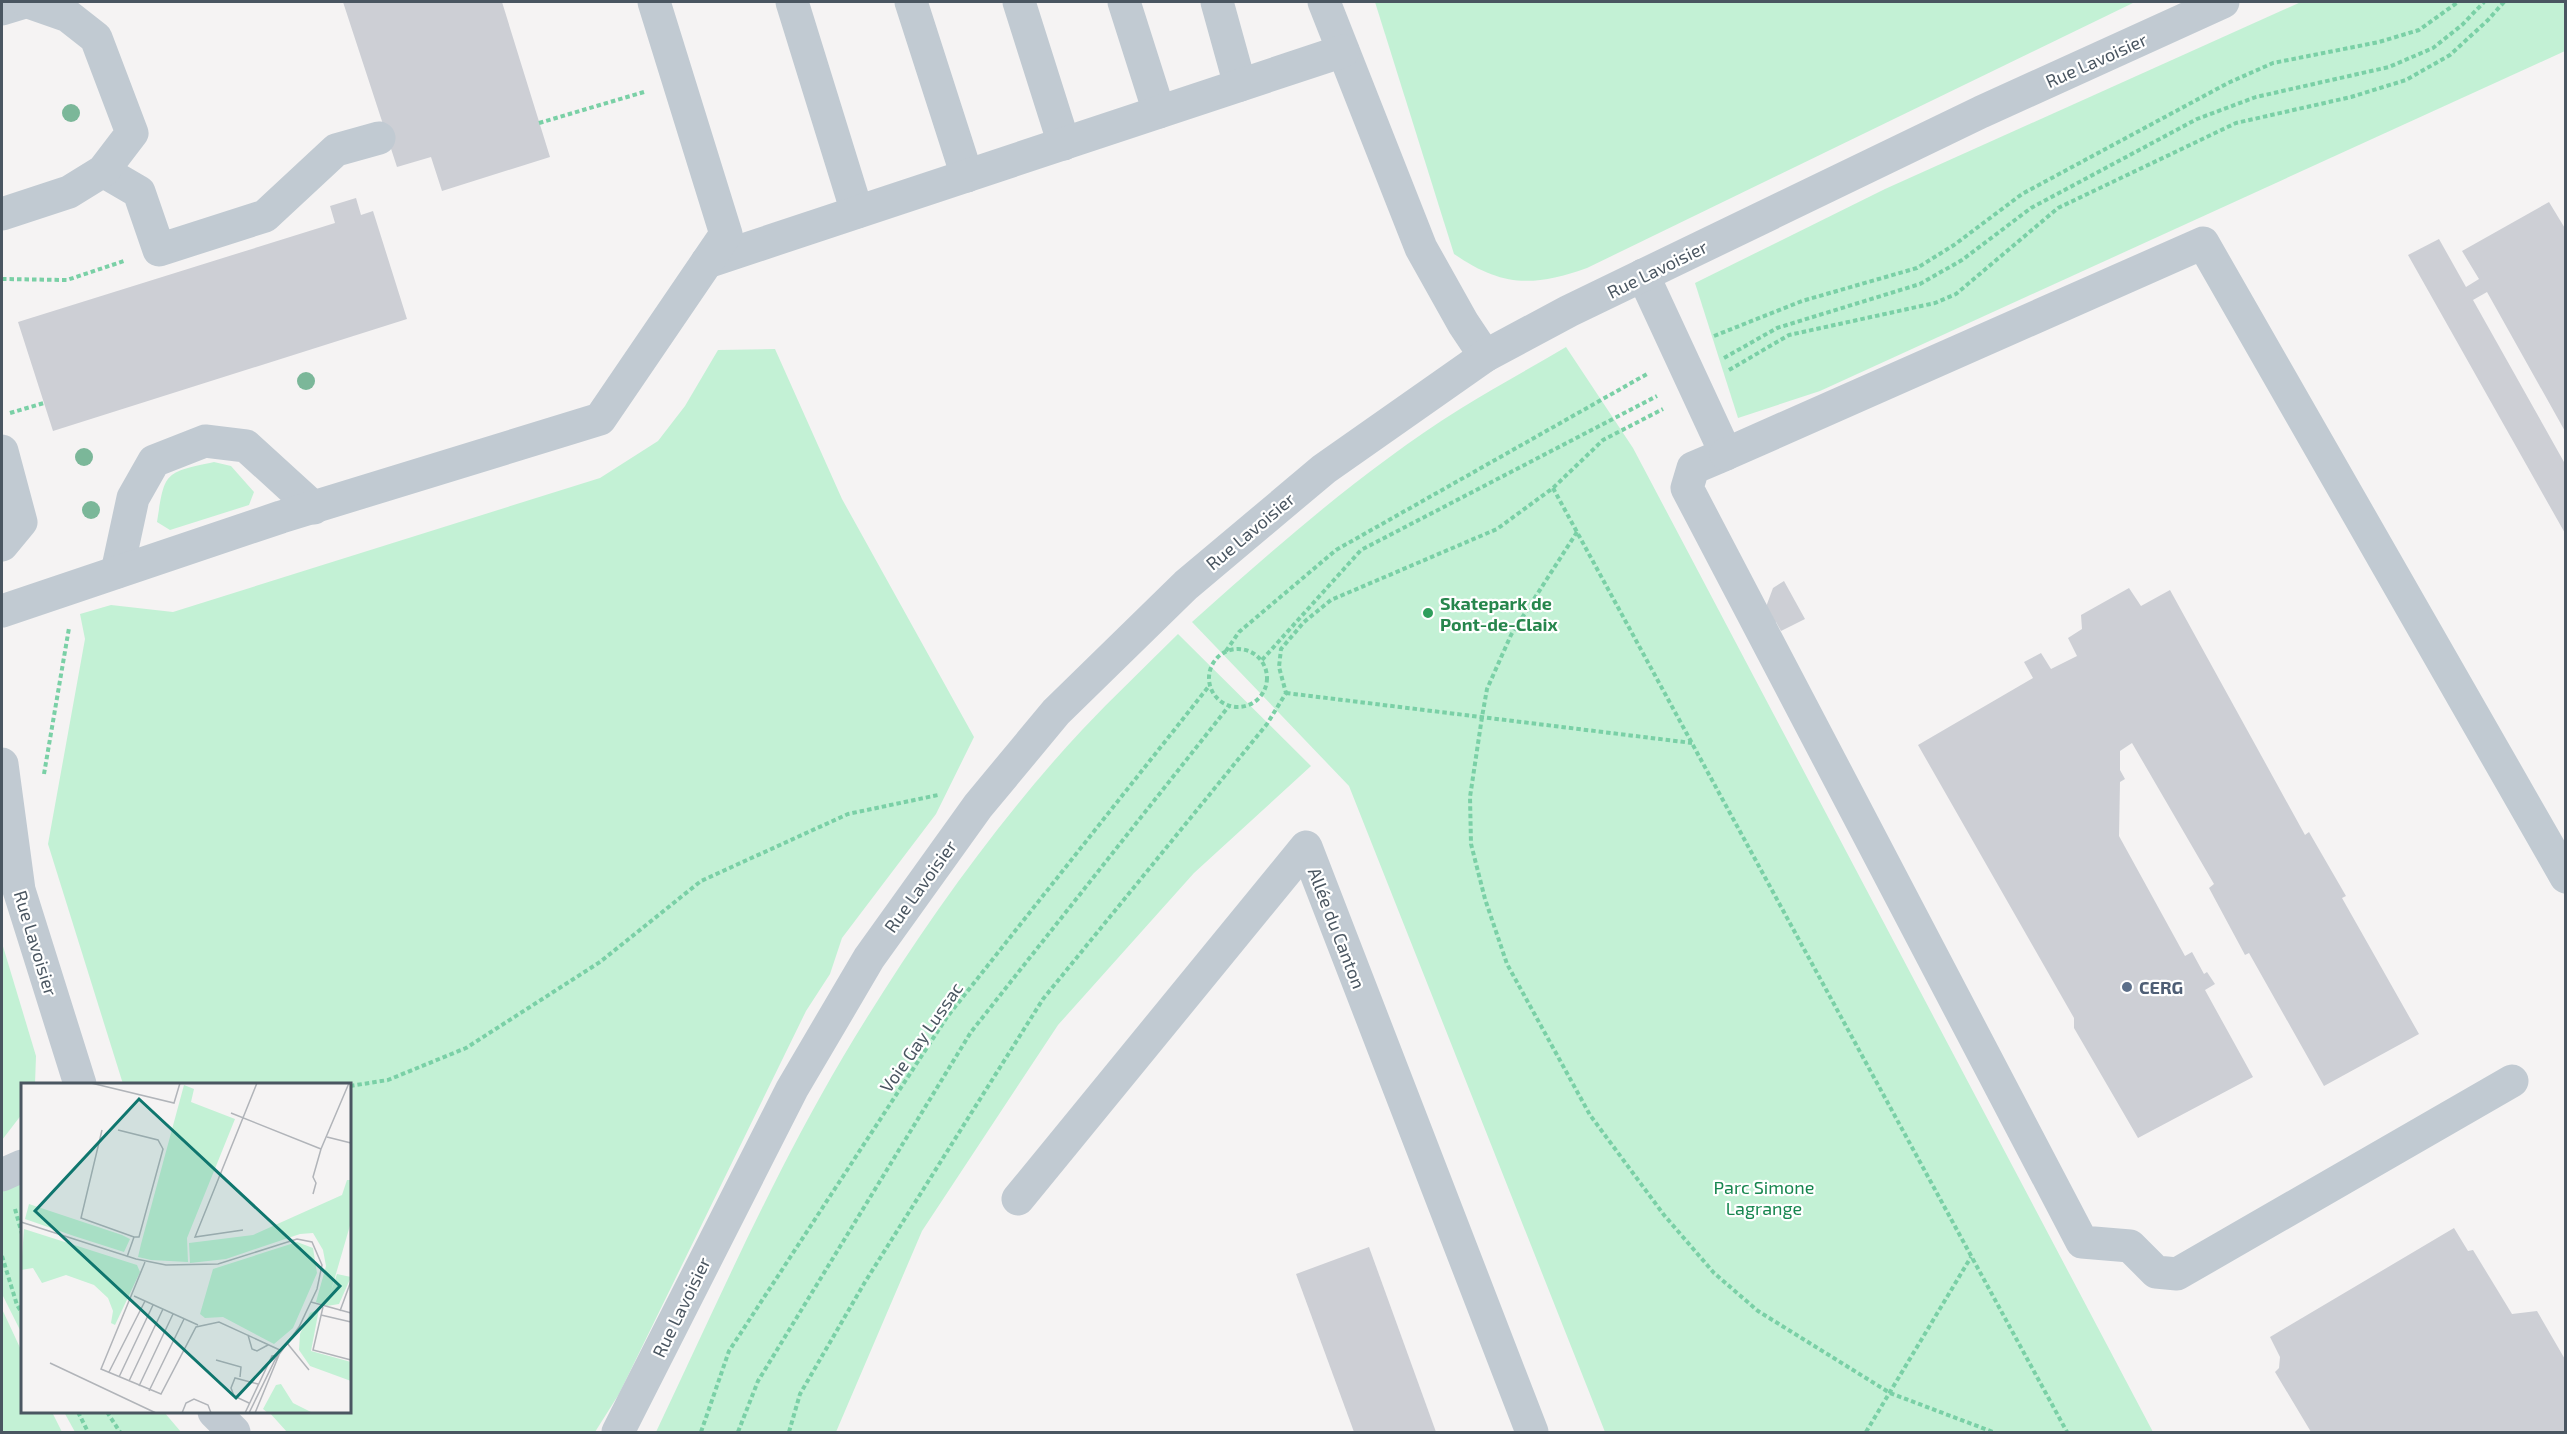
<svg xmlns="http://www.w3.org/2000/svg" width="2567" height="1434" font-family="'Exo 2',sans-serif">
<style>
.green{fill:#c3f1d5}
.building{fill:#cdcfd5}
.lines{fill:none;stroke-linecap:round;stroke-linejoin:round}
.path{stroke:#7ad0a6;stroke-width:4;stroke-dasharray:4.5 3;stroke-linecap:butt}
.minor{stroke:#c1cad2;stroke-width:33}
.tree{fill:#7bb799}
.leisure-dot{fill:#2e9e5b;stroke:#fff;stroke-width:2}
.service-dot{fill:#5c6f8a;stroke:#fff;stroke-width:2}
.labels{text-anchor:middle;dominant-baseline:central;stroke-width:4.5;stroke-linejoin:round;paint-order:stroke}
.street-label{font-size:18px;fill:#4a5661;stroke:#fff}
.leisure-label{font-size:18px;font-weight:bold;fill:#27864d;stroke:#fff;text-anchor:start}
.service-label{font-size:18px;font-weight:bold;fill:#4e5e75;stroke:#fff;text-anchor:start}
.park-label{font-size:18px;fill:#17864f;stroke:#fff}
.inset-road{fill:none;stroke:#b1b4b9;stroke-width:1.5}
.view{fill:#0f766e;fill-opacity:0.15;stroke:#0f766e;stroke-width:3}
.inset-edge{fill:none;stroke:#4a5661;stroke-width:3}
</style>
<rect width="100%" height="100%" fill="#f5f3f3"/>
<!-- green -->
<g class="green">
<path d="M1375 2H2135L1587 268C1533 287 1502 287 1454 254Z"/>
<path d="M2301 2H2565V51L1820 391 1738 418 1695 283 1885 189Z"/>
<path d="M1566 347 1633 448 2153 1432H1605L1349 786 1192 622C1277 546 1363 470 1460 409 1495 387 1531 368 1566 347Z"/>
<path d="M775 349 842 499 974 737 936 814 842 938 830 974 806 1011 619 1394 595 1432H287L269 1412H350V1084H123L48 844 85 639 80 614 111 605 173 612 600 478 658 441 685 406 718 350Z"/>
<path d="M214 462 231 466 254 492 249 505 170 530 157 522C165 471 164 473 214 462Z"/>
<path d="M1178 634 1311 766 1194 873 1058 1025 922 1231 836 1432H656C716 1306 772 1177 843 1057 909 946 994 824 1082 730 1113 697 1146 666 1178 634Z"/>
<path d="M2 943 36 1056 35 1084H22V1114L2 1140Z"/>
<path d="M22 1182V1334L2 1294V1187Z"/>
<path d="M2 1309 22 1352V1412H52L62 1432H2Z"/>
<path d="M64 1412H164L181 1432H75Z"/>
</g>
<!-- building -->
<g class="building">
<path d="M343 2H502L550 157 442 191 431 157 397 167Z"/>
<path d="M356 198 361 215 373 211 407 319 53 431 18 322 335 223 330 206Z"/>
<path d="M2549 202 2566 230V433L2487 292 2473 300 2564 462 2566 461V535L2408 255 2439 239 2466 287 2479 279 2462 251Z"/>
<path d="M1784 581 1805 619 1781 631 1776 622 1767 623 1763 615 1773 588Z"/>
<path d="M2129 588 2141 606 2170 590 2305 835 2309 832 2346 896 2342 898 2419 1034 2324 1086 2249 953 2245 955 2209 888 2214 884 2132 743 2120 751V770L2125 779 2120 782 2119 836 2185 956 2192 952 2204 974 2207 972 2215 984 2205 990 2253 1077 2138 1138 2074 1028V1018L1918 745 2033 678 2024 662 2041 653 2051 669 2077 656 2068 638 2082 629 2081 615Z"/>
<path d="M2454 1228 2468 1251 2473 1250 2512 1314 2537 1311 2566 1361V1432H2311L2275 1372 2279 1368 2280 1357 2270 1337Z"/>
<path d="M1369 1247 1436 1432H1354L1296 1274Z"/>
</g>
<g class="lines">
<!-- path -->
<g class="path">
<path d="M539 123 644 92"/>
<path d="M2 279 67 280 124 261"/>
<path d="M1714 336 1802 301 1917 268 1954 245 2022 194 2228 83 2273 63 2379 42 2419 30 2458 2"/>
<path d="M1724 358 1777 328 1920 284 1962 260 2031 208 2197 119 2256 97 2389 67 2433 48 2462 25 2484 2"/>
<path d="M1729 370 1789 335 1935 303 1956 294 2058 208 2236 123 2351 97 2406 80 2450 55 2488 20 2504 2"/>
<path d="M10 413 44 403"/>
<path d="M1553 488 2067 1432"/>
<path d="M1577 532 1511 635 1487 689 1482 717 1470 797 1471 844 1485 899 1507 964 1590 1115 1664 1215 1714 1273 1758 1311 1890 1393 1993 1432"/>
<circle cx="1238" cy="678" r="29"/>
<path d="M1226 651 1239 632 1336 550 1647 374"/>
<path d="M1262 660 1361 550 1657 396"/>
<path d="M1286 693 1692 743"/>
<path d="M44 774 69 628"/>
<path d="M350 1086 388 1080 466 1048 600 962 701 881 848 814 938 795"/>
<path d="M15 1209 22 1234"/>
<path d="M2 1256 17 1305 22 1313"/>
<path d="M78 1412 88 1432"/>
<path d="M107 1412 120 1432"/>
<path d="M701 1432 729 1351 947 1017 1209 686"/>
<path d="M738 1432 758 1381 971 1032 1229 706"/>
<path d="M789 1432 800 1394 865 1282 1043 999 1267 724 1286 693 1279 667 1281 649 1304 622 1331 600 1497 529 1553 488 1603 440 1663 409"/>
<path d="M1866 1432 1971 1257"/>
</g>
<!-- minor -->
<g class="minor">
<path d="M792 2 857 212"/>
<path d="M911 2 967 176"/>
<path d="M1019 2 1064 144"/>
<path d="M1124 2 1159 112"/>
<path d="M1217 2 1240 85"/>
<path d="M1324 2 1421 248 1463 323 1485 356"/>
<path d="M2 9 25 2"/>
<path d="M103 171 139 192 159 250 265 216 336 150 379 138"/>
<path d="M2 214 69 192 103 171 132 133 96 38 68 16 28 2"/>
<path d="M707 262 1343 51"/>
<path d="M1643 275 1726 454 1693 468 1687 488 2082 1242 2130 1246 2156 1272 2177 1274 2512 1081"/>
<path d="M2 451 21 522 2 545"/>
<path d="M1726 454 2203 243 2566 877"/>
<path d="M117 572 133 498 154 461 205 441 246 446 314 508"/>
<path d="M2 611 281 517 600 419 726 234 654 2"/>
<path d="M2 764 19 890 80 1084"/>
<path d="M2 1175 22 1166"/>
<path d="M1018 1199 1306 847 1532 1432"/>
<path d="M214 1412 234 1432"/>
<path d="M618 1432 792 1089 869 958 978 806 1056 712 1186 585 1324 469 1485 356 1569 311 1981 112 2223 2"/>
</g>
</g>
<!-- trees -->
<g class="tree">
<circle cx="71" cy="113" r="9"/>
<circle cx="306" cy="381" r="9"/>
<circle cx="84" cy="457" r="9"/>
<circle cx="91" cy="510" r="9"/>
</g>
<!-- markers -->
<circle class="leisure-dot" cx="1428" cy="613" r="6"/>
<circle class="service-dot" cx="2127" cy="987" r="6"/>
<g class="labels">
<!-- street labels -->
<g class="street-label">
<text transform="translate(2096 60) rotate(-24)">Rue Lavoisier</text>
<text transform="translate(1657 269) rotate(-26)">Rue Lavoisier</text>
<text transform="translate(1250 531) rotate(-40)">Rue Lavoisier</text>
<text transform="translate(920 886) rotate(-54)">Rue Lavoisier</text>
<text transform="translate(1337 928) rotate(69)">Allée du Canton</text>
<text transform="translate(36 943) rotate(73)">Rue Lavoisier</text>
<text transform="translate(921 1037) rotate(-55)">Voie Gay Lussac</text>
<text transform="translate(681 1307) rotate(-64)">Rue Lavoisier</text>
</g>
<!-- leisure labels -->
<g class="leisure-label">
<text x="1440" y="603">Skatepark de<tspan x="1440" dy="21">Pont-de-Claix</tspan></text>
</g>
<!-- service labels -->
<g class="service-label">
<text x="2139" y="987">CERG</text>
</g>
<!-- park labels -->
<g class="park-label">
<text x="1764" y="1187">Parc Simone<tspan x="1764" dy="21">Lagrange</tspan></text>
</g>
</g>
<!-- overview -->
<g transform="translate(21 1083)">
<rect width="330" height="330" fill="#f5f3f3"/>
<path d="M163 2 173 6 170 19 214 36 166 155 167 179 130 177 117 174 120 161ZM326 97H330V139L310 208 316 191 330 194 318 221 306 223 295 219 305 183 302 167 292 150 279 151 205 176 169 180 168 160 232 152 321 112ZM8 121 101 152 109 156 103 169 53 153 4 136ZM3 146 116 182 119 189 94 242 90 240 92 228 87 215 73 202 45 192 21 200 12 185 0 187ZM276 159 292 165 296 190 272 245 253 261 202 234 184 235 179 231 192 186ZM298 226 290 268 330 279V298L289 283 278 267 279 251 289 230ZM260 301 272 320 292 330H247L242 326 255 302Z" fill="#c3f1d5"/>
<path class="inset-road" d="M70 0 153 20 159 0M210 30 300 66M81 47 60 135 113 154M97 47 137 57 142 66 118 154H113L106 174M306 54 330 60M292 111 295 100 292 94 300 66 328 0M0 139 115 176 145 182 197 181 276 156 291 159 301 182 296 206 278 244 254 277 228 330M222 147 174 154 236 0M124 179 80 286 140 311 175 244 198 239 261 268M113 213 177 242M290 219 330 230M302 224 292 267 330 277M319 228 330 198M300 232 330 239M227 252 231 266 236 268 247 262M266 260 288 287M195 277 220 284 219 294M29 280 135 330M88 289 124 218M98 294 132 222M108 298 142 226M118 303 152 231M128 308 163 236M228 320 213 313 210 305 214 295 237 301M161 330 165 320 173 316 187 322 190 330M224 330 251 273 258 272M234 330 258 272"/>
<path class="view" d="M118 16 319 203 215 315 14 128Z"/>
<rect width="330" height="330" class="inset-edge"/>
</g>
<!-- border -->
<rect width="2567" height="1434" fill="none" stroke="#4a5661" stroke-width="6"/>
</svg>
